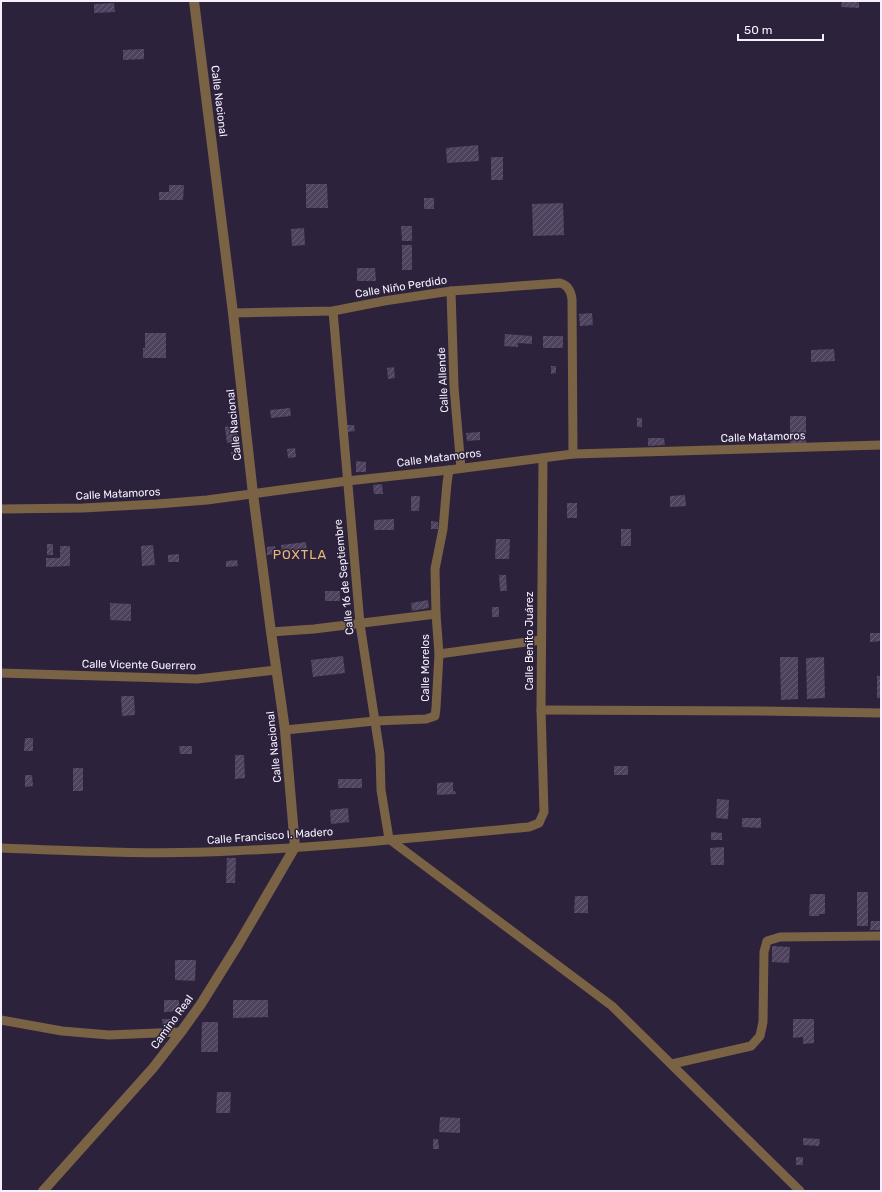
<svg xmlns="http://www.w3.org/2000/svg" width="882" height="1192" font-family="Rubik,sans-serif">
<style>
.building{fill:url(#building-hatch)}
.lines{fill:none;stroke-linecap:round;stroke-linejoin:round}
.minor{stroke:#7a6244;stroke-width:9}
.tertiary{stroke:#7a6244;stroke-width:10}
.labels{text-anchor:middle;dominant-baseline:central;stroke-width:3;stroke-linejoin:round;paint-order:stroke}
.street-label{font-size:11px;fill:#f5f0fe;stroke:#2d223c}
.quarter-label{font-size:13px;letter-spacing:1px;fill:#e9b777;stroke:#2d223c}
</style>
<defs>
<pattern id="building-hatch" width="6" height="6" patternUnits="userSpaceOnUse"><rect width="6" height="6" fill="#4e425f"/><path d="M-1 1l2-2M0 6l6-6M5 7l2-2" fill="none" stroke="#685e77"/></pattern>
</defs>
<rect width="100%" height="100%" fill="#2d223c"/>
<!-- building -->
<g class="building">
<path d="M842 1H859V8L841 7Z"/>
<path d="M114 3 115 12 94 13V4Z"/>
<path d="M144 49V59L123 60V50Z"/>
<path d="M478 145 479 161 447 163 446 148Z"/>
<rect x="491" y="157" width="12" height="23"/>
<path d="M306 184H327L328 208H306Z"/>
<path d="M169 185H184L183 200H159V192H169Z"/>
<rect x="424" y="198" width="10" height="11"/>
<path d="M563 203 564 235 533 236 532 204Z"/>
<path d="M401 226H412V241H402Z"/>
<path d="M304 228 305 245 292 246 291 229Z"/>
<rect x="402" y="245" width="10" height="25"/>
<path d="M357 268H375L376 281H357Z"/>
<path d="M592 313 593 325 580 326 579 314Z"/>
<path d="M145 333H166V358H143V348H145Z"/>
<path d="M505 334 532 336V344L518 343V347L504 346Z"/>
<rect x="543" y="336" width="20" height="12"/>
<path d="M834 349 835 361 811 362V350Z"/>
<path d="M551 366H556V373L551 374Z"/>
<path d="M394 367 395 378 388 379 387 368Z"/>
<path d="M290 408 291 416 271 418 270 410Z"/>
<rect x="790" y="416" width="16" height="27"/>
<rect x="637" y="418" width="5" height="9"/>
<path d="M236 425 238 441 227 443 225 427Z"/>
<path d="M346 425H354L355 431 346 432Z"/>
<path d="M480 432V440L467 441 466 433Z"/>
<path d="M648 438H664L665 445 648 446Z"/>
<path d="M295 448 296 457 288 458 287 449Z"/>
<path d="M231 452H237V458L232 459Z"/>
<rect x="413" y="457" width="7" height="8"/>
<path d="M356 461 366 462V472H356Z"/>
<path d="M382 484 383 494H374L373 485Z"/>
<path d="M685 495 686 506 670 507V496Z"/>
<path d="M411 496H420L419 511H411Z"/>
<rect x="567" y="503" width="10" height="15"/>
<path d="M394 519V530H374V520Z"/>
<path d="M431 521 438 522V529H431Z"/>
<rect x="621" y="529" width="10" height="17"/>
<path d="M496 539H510L509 559H495Z"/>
<path d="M306 542 307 550 282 553 281 545Z"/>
<rect x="47" y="544" width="6" height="11"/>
<path d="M153 545 155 565 142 566 141 546Z"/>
<path d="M60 546H70V566L46 567V558H60Z"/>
<path d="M275 546 276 554 267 555V547Z"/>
<path d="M179 554V562H168V555Z"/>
<path d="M237 560 238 566 226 567V561Z"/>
<path d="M499 575H506L507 591H500Z"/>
<rect x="325" y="591" width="15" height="10"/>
<path d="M428 600 429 608 412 611 411 603Z"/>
<path d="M110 603 131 604V621L110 620Z"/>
<rect x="492" y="607" width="7" height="10"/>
<path d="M870 633H881V641L870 642Z"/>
<path d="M343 656 345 673 313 677 311 660Z"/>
<path d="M780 657H798V699L781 700Z"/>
<path d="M824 657 825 698 807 699 806 658Z"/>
<rect x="877" y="676" width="4" height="22"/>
<path d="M121 696H134L135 715 122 716Z"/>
<path d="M25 738H33V751H24Z"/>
<path d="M179 746H192V754H180Z"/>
<path d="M235 755H244L245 778 235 779Z"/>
<rect x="614" y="766" width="14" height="9"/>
<rect x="73" y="768" width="10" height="23"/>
<path d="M25 775H32L33 786 25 787Z"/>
<rect x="338" y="779" width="24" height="9"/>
<path d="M453 782V791H455L456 794 437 795V783Z"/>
<path d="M717 799 729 800 728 819 716 818Z"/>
<path d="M348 808 349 822 331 824 330 810Z"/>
<path d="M742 818H761V828L742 827Z"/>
<path d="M711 832 722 833V840H711Z"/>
<path d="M724 847V865H711L710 848Z"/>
<path d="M227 858H236L235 883H226Z"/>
<rect x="857" y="892" width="11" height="34"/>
<path d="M810 894H825V914H819V916H809Z"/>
<path d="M575 896H588V913H574Z"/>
<path d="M871 921H881V930H870Z"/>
<path d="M772 946 790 947 789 963 772 962Z"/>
<path d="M175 960H196L195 981 175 980Z"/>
<path d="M164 1000H179V1011L164 1012Z"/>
<path d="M233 1000H268V1017L233 1018Z"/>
<path d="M162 1019H172V1027H163Z"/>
<path d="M793 1019H814V1043L803 1044V1037L793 1038Z"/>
<path d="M202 1022H218V1052H201Z"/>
<path d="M217 1092H231L230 1113H216Z"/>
<path d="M440 1117 460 1118V1133L439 1132Z"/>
<path d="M803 1138 820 1139 819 1146 803 1145Z"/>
<path d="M433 1139H438L439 1149H433Z"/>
<rect x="796" y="1157" width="7" height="8"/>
</g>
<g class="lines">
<!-- minor -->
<g class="minor">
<path d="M451 291 454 387 461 468"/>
<path d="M333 311 360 624 380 754 381 790 389 839 612 1006 800 1191"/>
<path d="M233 313 333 311 384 301 451 291 560 283C568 285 571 291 572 299L573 454"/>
<path d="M1 509 83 508 157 504 207 500 347 481 449 470 573 454 881 445"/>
<path d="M271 632 314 629 436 614"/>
<path d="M439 654 541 640"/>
<path d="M1 673 197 679 276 670"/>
<path d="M541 710 761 711 881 713"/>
<path d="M285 730 375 721 426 719 435 716 436 708 439 654 436 614 435 569 443 529 447 483 449 470"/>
<path d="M1 848C78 851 154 855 231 851 330 847 430 836 529 827L539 823 544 812 541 710 543 458"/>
<path d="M1 1020 62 1031 109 1035 181 1032"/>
<path d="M672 1064 751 1046 760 1036 763 1022 764 952 767 941 780 937 881 936"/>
</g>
<!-- tertiary -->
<path class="tertiary" d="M43 1191 153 1068 181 1032 201 1004 239 943 295 847 285 730 271 632 253 494 233 313 194 1"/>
</g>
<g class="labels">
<!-- street labels -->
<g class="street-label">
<text transform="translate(219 101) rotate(83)">Calle Nacional</text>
<text transform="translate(401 287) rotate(-9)">Calle Niño Perdido</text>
<text transform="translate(443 380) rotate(-93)">Calle Allende</text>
<text transform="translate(234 425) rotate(-96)">Calle Nacional</text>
<text transform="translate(763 437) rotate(-2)">Calle Matamoros</text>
<text transform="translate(439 458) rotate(-7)">Calle Matamoros</text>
<text transform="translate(118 494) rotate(-3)">Calle Matamoros</text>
<text transform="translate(344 577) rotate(-96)">Calle 16 de Septiembre</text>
<text transform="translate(529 641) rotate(-90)">Calle Benito Juárez</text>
<text transform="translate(139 665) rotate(1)">Calle Vicente Guerrero</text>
<text transform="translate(425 668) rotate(-90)">Calle Morelos</text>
<text transform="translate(274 747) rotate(-96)">Calle Nacional</text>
<text transform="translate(270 836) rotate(-4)">Calle Francisco I. Madero</text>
<text transform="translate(172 1022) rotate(-54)">Camino Real</text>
</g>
<!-- quarter labels -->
<g class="quarter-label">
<text x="300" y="554">POXTLA</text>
</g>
</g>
<!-- border -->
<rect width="882" height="1192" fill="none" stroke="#f5f0fe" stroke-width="4"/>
<!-- scale -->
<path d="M738 34v6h85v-6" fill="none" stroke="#f5f0fe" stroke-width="2"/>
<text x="744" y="34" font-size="12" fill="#f5f0fe" stroke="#2d223c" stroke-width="3" paint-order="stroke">50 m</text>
</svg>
